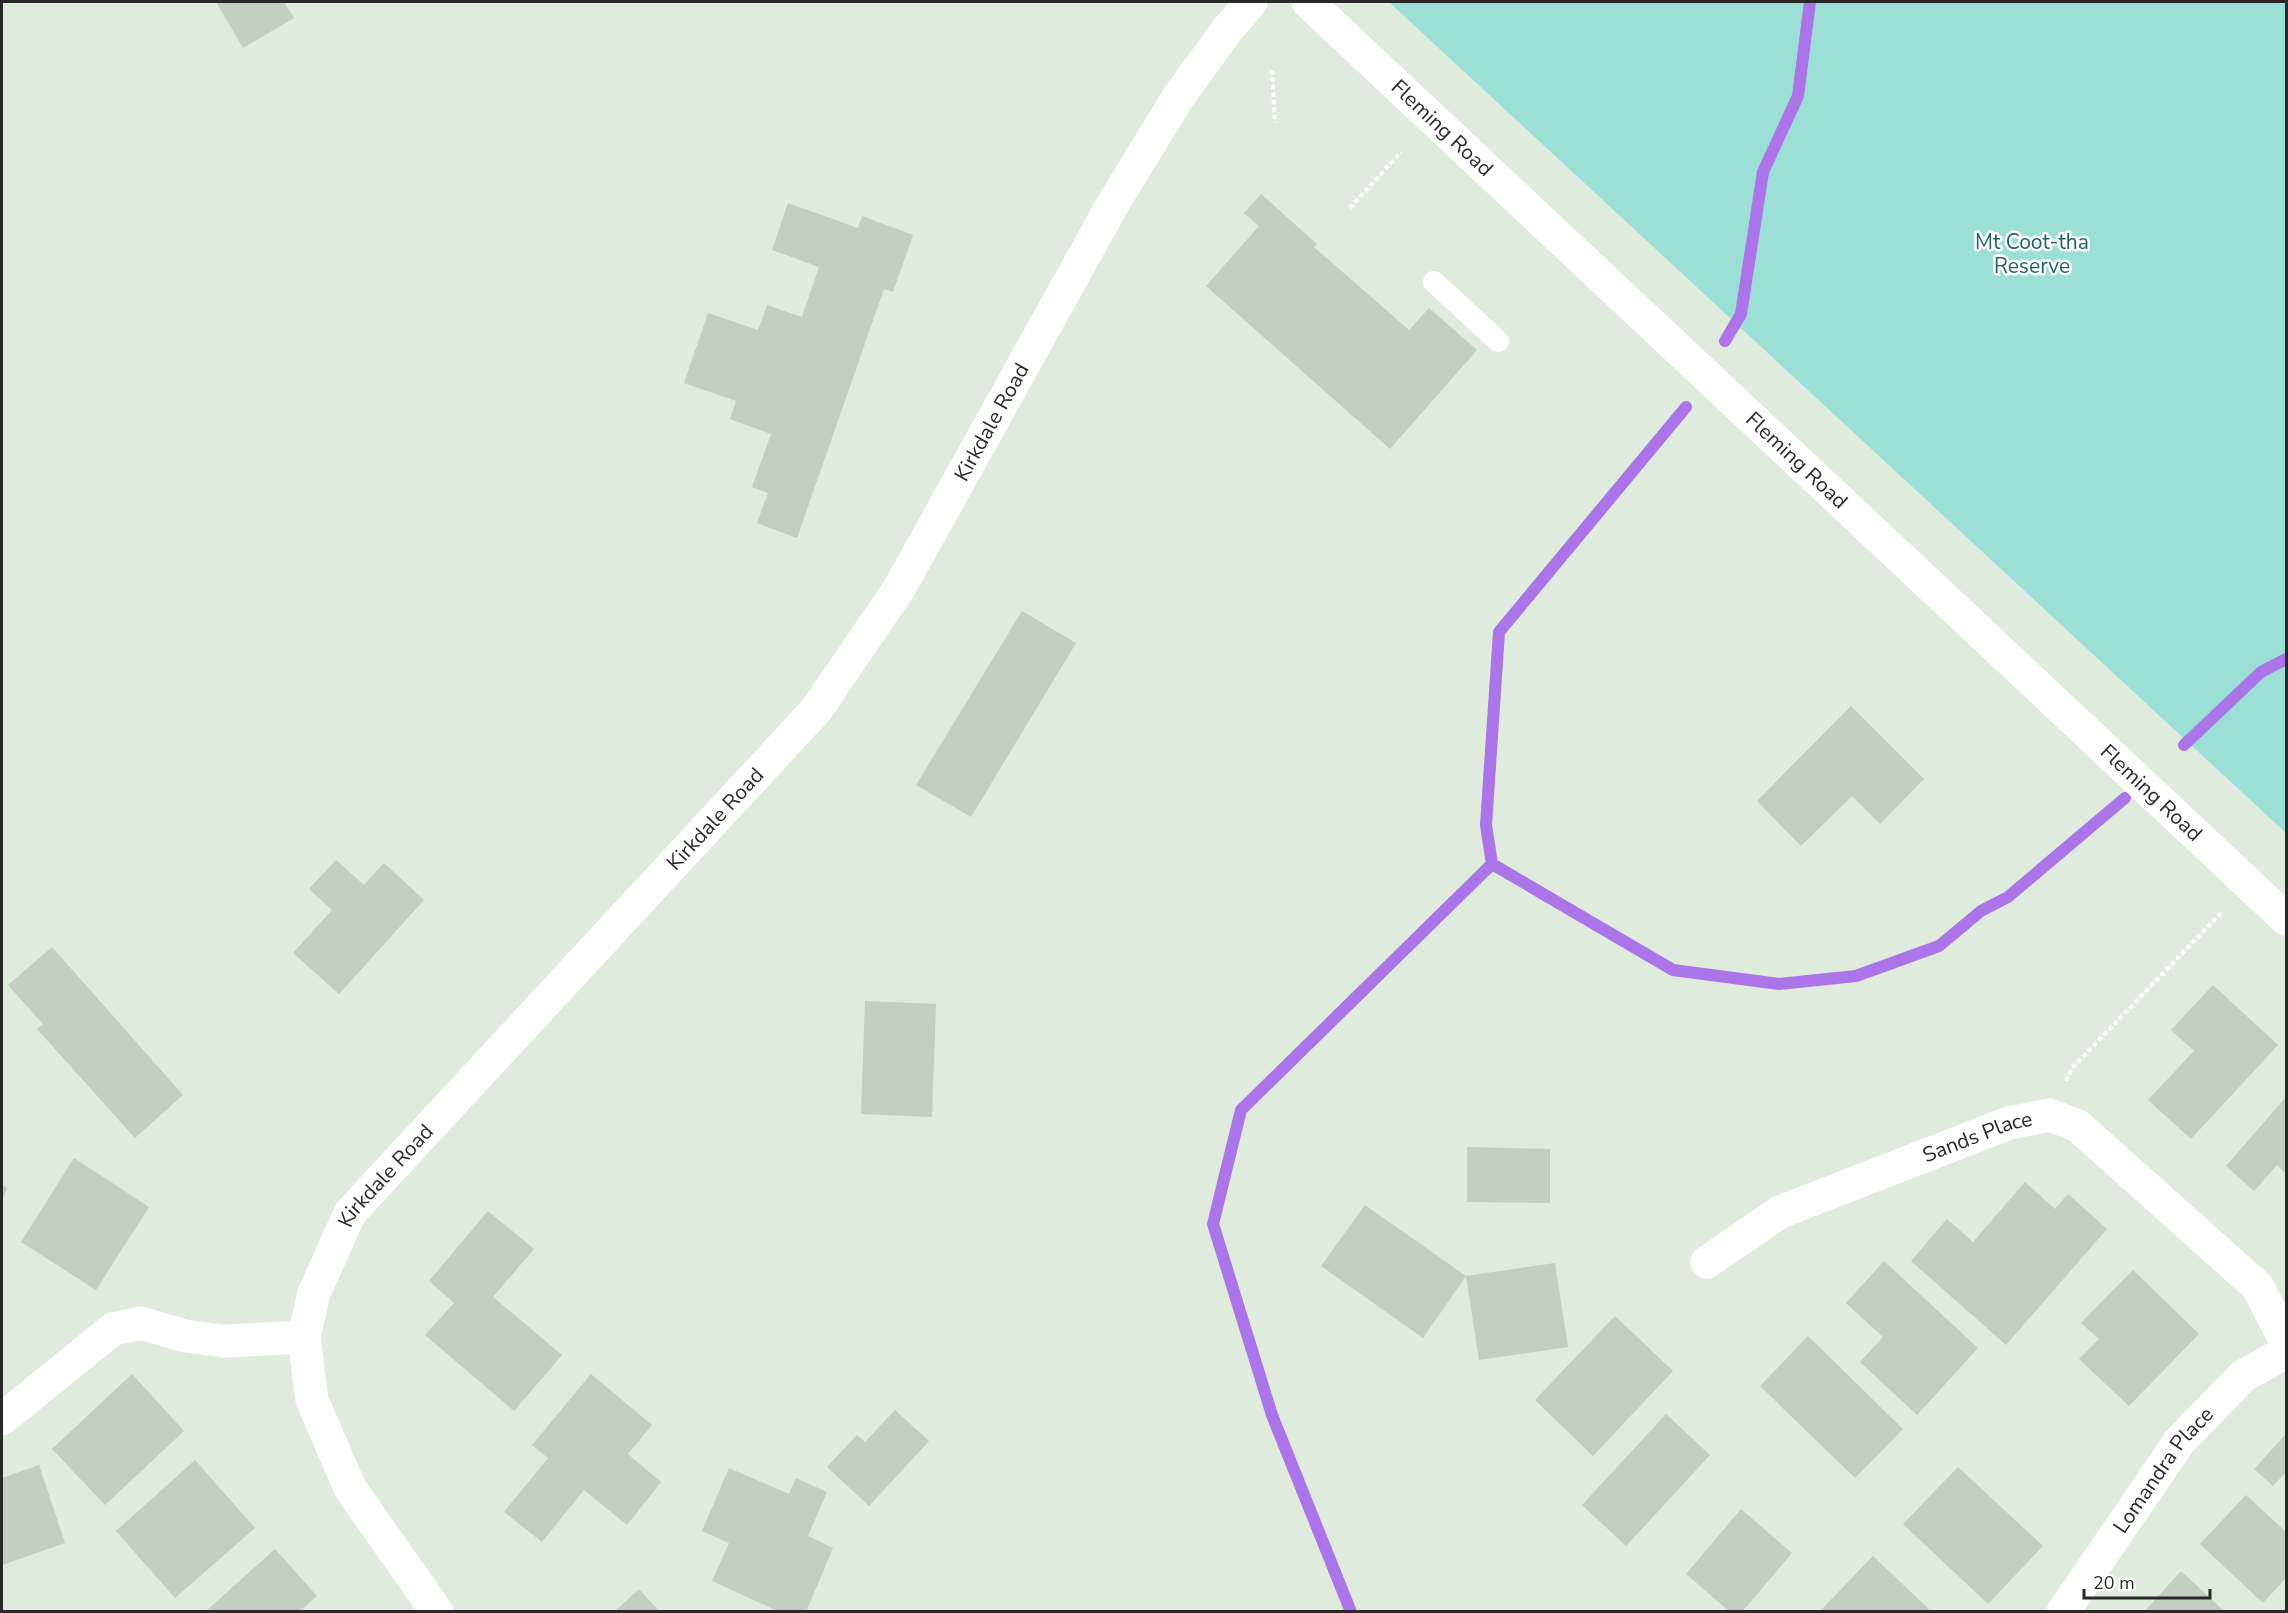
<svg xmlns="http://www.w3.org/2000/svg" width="2288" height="1613" font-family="'Nunito Sans',sans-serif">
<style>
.green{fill:#9bdfd6}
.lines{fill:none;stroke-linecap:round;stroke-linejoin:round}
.stream{stroke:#ab74e8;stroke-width:12}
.building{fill:#c3cdc1}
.path{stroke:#fff;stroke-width:4;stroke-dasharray:4.5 3;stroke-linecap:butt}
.service{stroke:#fff;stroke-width:22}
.minor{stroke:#fff;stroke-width:33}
.tertiary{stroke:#fff;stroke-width:33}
.labels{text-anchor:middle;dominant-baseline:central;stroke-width:5;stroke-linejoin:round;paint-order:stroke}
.street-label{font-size:21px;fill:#292929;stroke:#fff}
.park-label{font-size:21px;fill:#1e6262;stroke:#fff}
</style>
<rect width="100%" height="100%" fill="#dfebdc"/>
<!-- green -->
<path class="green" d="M1389 2H2286V833Z"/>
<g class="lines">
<!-- stream -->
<g class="stream">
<path d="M1725 341 1741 314 1763 172 1798 96 1810 2"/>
<path d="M1686 407 1499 632 1486 825 1492 864 1673 970 1779 984 1856 976 1939 946 1981 911 2008 897 2125 798"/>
<path d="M2184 745 2261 672 2286 659"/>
<path d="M1351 1612 1272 1415 1213 1224 1241 1110 1492 864"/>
</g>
</g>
<!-- building -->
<g class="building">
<path d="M216 2H284L294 18 243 48Z"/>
<path d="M1261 194 1317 244 1314 247 1409 330 1429 308 1477 350 1390 449 1206 286 1259 226 1244 213Z"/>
<path d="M788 203 858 228 862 216 913 235 893 292 884 289 797 538 757 523 768 493 752 487 771 434 730 419 736 401 684 383 708 313 758 330 767 305 802 317 819 267 772 250Z"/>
<path d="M1022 611 1076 643 971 817 916 785Z"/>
<path d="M1851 706 1924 779 1880 824 1852 796 1801 846 1757 801Z"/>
<path d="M336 860 364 885 384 863 424 900 339 994 293 953 332 910 309 889Z"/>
<path d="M52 947 183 1095 135 1138 37 1029 43 1024 8 985Z"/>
<path d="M2213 985 2278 1045 2191 1139 2148 1100 2194 1051 2171 1030Z"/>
<path d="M865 1001 936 1004 932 1117 861 1114Z"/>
<path d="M2286 1097V1174L2277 1165 2254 1191 2226 1166Z"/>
<path d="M1467 1147 1550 1149V1203L1467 1202Z"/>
<path d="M74 1158 149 1207 96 1290 21 1242Z"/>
<path d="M2025 1182 2055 1209 2068 1194 2107 1229 2006 1345 1911 1261 1947 1219 1973 1242Z"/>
<path d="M2 1185 7 1188 2 1201Z"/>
<path d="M1365 1205 1466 1276 1423 1338 1321 1266Z"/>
<path d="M488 1211 534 1249 493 1297 562 1355 514 1411 425 1335 454 1303 429 1281Z"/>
<path d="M1884 1261 1978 1348 1917 1415 1860 1362 1883 1337 1846 1303Z"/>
<path d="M1555 1263 1568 1347 1479 1360 1466 1276Z"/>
<path d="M2133 1270 2199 1334 2129 1406 2079 1359 2099 1339 2081 1323Z"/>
<path d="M1615 1316 1673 1371 1593 1456 1535 1400Z"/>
<path d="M1808 1336 1903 1429 1855 1478 1760 1386Z"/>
<path d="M132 1374 184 1431 105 1505 52 1449Z"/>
<path d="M591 1374 652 1425 628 1454 661 1482 627 1525 584 1490 542 1542 504 1512 548 1458 532 1445Z"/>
<path d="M895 1410 929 1441 869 1506 827 1467 857 1435 865 1442Z"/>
<path d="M1666 1414 1710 1455 1626 1546 1582 1505Z"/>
<path d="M2286 1434V1476L2284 1474 2273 1486 2254 1469Z"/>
<path d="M195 1460 255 1528 175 1598 116 1531Z"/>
<path d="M39 1465 65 1543 2 1565V1478Z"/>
<path d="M1958 1467 2043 1546 1988 1604 1903 1524Z"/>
<path d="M729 1468 789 1494 796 1478 827 1492 808 1536 833 1548 806 1612H780L712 1581 729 1543 702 1531Z"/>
<path d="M2246 1495 2286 1532V1578L2263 1603 2200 1544Z"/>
<path d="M1741 1509 1792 1553 1742 1612H1730L1686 1574Z"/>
<path d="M275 1549 317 1596 299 1612H205Z"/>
<path d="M1873 1556 1932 1612H1825L1822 1609Z"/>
<path d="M2181 1571 2225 1612H2144Z"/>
<path d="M639 1589 660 1612H614Z"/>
</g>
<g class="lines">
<!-- path -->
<g class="path">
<path d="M1272 70 1275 123"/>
<path d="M1350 208 1401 152"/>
<path d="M2066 1081 2072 1068 2223 911"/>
</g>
<!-- service -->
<path class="service" d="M1434 282 1498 341"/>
<!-- minor -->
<g class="minor">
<path id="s1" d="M1707 1262 1780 1212 2009 1123 2050 1115 2078 1126 2258 1287 2286 1342"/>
<path d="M2 1419 113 1329 141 1323 185 1336 224 1341 304 1337"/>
<path id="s2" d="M437 1612 350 1488 312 1400 304 1337 314 1293 350 1213 817 709 900 587 1114 202 1179 96 1227 30 1251 2"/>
<path id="s3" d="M2063 1612 2179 1442 2243 1376 2286 1352"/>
</g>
<!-- tertiary -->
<path class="tertiary" id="s4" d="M1308 2 2286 919"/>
</g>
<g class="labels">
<!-- street labels -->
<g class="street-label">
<text stroke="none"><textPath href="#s4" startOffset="184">Fleming Road</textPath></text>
<text stroke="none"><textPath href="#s2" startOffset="1467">Kirkdale Road</textPath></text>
<text stroke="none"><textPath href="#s4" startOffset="670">Fleming Road</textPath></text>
<text stroke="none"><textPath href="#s4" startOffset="1156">Fleming Road</textPath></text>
<text stroke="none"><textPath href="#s2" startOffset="981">Kirkdale Road</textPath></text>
<text stroke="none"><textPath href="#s1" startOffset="300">Sands Place</textPath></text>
<text stroke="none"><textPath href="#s2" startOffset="495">Kirkdale Road</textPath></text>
<text stroke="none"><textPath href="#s3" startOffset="174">Lomandra Place</textPath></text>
</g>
<!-- park labels -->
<g class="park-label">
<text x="2032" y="242">Mt Coot-tha<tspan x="2032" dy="24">Reserve</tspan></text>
</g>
</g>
<!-- border -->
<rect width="2288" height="1613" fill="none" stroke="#292929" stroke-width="6"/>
<!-- scale -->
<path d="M2084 1589v9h126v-9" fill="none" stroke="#292929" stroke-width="3"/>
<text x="2093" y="1589" font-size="18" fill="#292929" stroke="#ffffff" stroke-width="4.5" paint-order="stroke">20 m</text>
</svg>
